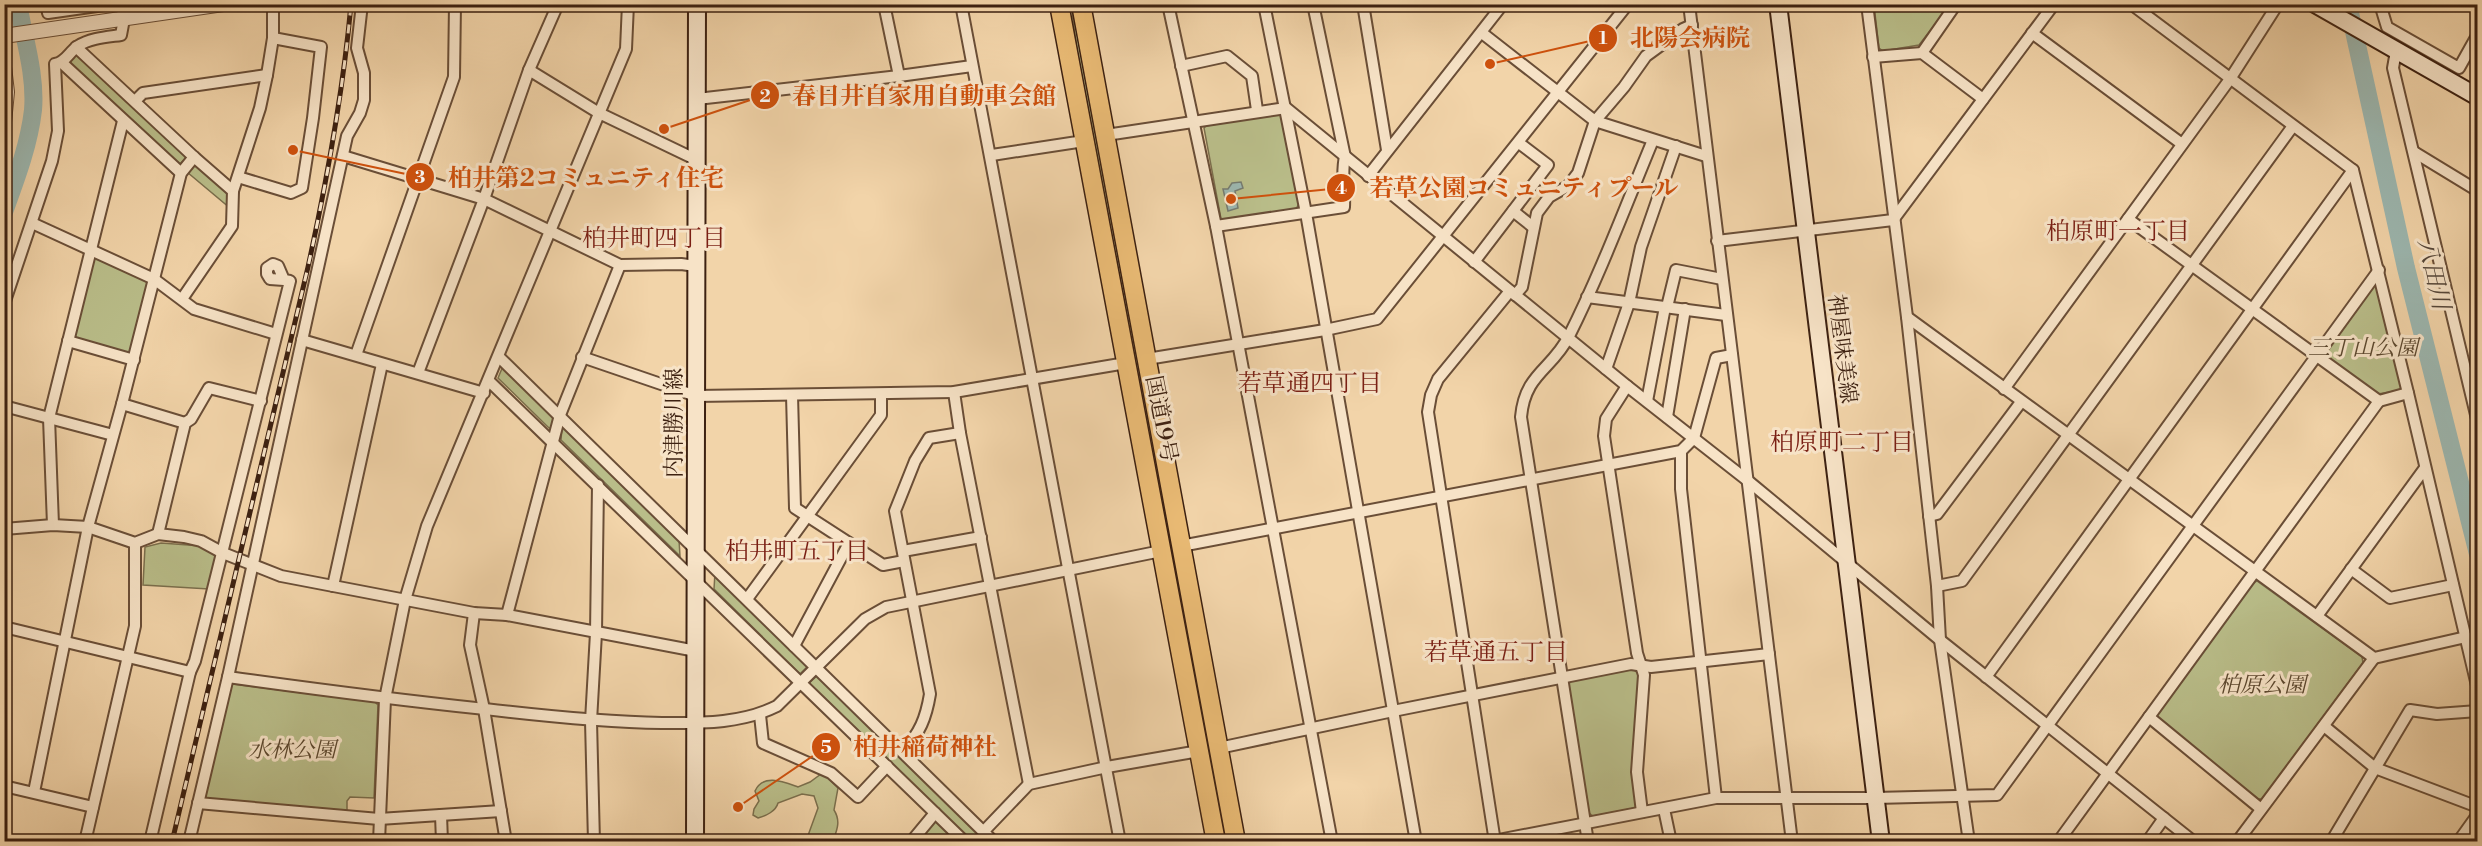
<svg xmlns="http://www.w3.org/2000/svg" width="2482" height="846" font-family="'Libre Bodoni','Noto Serif JP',serif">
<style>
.green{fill:#b9bd89;stroke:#7b6f4d;stroke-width:1.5}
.water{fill:#9cb7b0;stroke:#767b70;stroke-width:1.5}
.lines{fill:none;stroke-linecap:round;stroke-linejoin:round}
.river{stroke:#9cb7b0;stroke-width:18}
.minor-casing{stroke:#6a4e37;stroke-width:14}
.tertiary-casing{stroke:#6a4e37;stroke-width:16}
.secondary-casing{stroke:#3d2111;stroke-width:20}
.trunk-casing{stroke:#3d2111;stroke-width:21}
.minor{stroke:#f7e3c7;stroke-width:10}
.tertiary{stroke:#f7e3c7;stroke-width:14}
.secondary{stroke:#f7e3c7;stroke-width:16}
.trunk{stroke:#e9ba74;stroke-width:18}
.rail-casing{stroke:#3d2111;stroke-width:5}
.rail{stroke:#f7e3c7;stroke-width:3;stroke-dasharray:9;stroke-linecap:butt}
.labels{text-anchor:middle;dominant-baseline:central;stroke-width:6;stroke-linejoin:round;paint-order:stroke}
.park-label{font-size:22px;font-style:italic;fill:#5c482f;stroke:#f7e3c7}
.street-label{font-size:22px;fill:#3d2111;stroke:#f7e3c7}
.neighbourhood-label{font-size:24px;fill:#7a1f14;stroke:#f7e3c7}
.water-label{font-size:24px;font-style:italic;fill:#554639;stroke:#f7e3c7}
.leader{fill:none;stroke:#ce510d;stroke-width:2}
.callout-dot{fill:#ce510d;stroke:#f7e3c7;stroke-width:2}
.mark-label{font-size:18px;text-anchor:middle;font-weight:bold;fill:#fff}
.callout-label{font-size:24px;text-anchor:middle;font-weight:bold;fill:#ce510d;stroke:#f7e3c7;stroke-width:6;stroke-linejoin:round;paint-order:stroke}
</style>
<rect width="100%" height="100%" fill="#f2d4a9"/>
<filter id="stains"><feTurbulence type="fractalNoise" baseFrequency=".00333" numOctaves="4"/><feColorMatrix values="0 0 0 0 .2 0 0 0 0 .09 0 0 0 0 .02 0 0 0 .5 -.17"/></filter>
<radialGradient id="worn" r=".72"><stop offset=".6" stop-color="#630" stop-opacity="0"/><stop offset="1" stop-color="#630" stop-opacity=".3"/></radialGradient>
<!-- green -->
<g class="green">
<path d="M1071 5H1072L1228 841H1224L1080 73Z"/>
<path d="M1874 5H1950L1919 45 1883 51 1879 48Z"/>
<path d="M74 54 79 55 188 156 179 165 70 64V60Z"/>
<path d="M1279 113 1285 117 1299 204 1296 209 1225 221 1221 219 1204 128 1206 126Z"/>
<path d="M195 164 229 195 230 208 187 172Z"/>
<path d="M97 257 146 280 148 284 130 352 126 354 76 340 74 336 93 260Z"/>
<path d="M2372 286 2380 287 2403 387 2401 390 2378 394 2326 356 2325 352Z"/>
<path d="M503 366 553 415 555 419 552 428H549L498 378Z"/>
<path d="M565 426 679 540 680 556 561 440 562 427Z"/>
<path d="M161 543 202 546 217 555 209 589 143 585 145 547Z"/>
<path d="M715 573 809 665 800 674 714 589Z"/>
<path d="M2257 581 2362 657 2363 663 2262 799H2258L2157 718V714L2252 583Z"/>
<path d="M1632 668 1641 676 1638 804 1635 808 1593 816 1589 813 1568 685 1571 681Z"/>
<path d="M818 675 989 841H972L809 683Z"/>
<path d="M233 684 375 702 378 705 374 798 350 797 347 801V813L205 800 203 796 229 688Z"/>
<path d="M821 774 825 775 838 788 834 810C841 821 837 830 833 841H806L818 808 814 796 802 794 778 803C776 811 766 816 758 818L753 815 754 809 759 801 755 791C763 773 784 782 798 787L810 782Z"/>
<path d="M934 822H938L958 842H917Z"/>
</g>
<!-- water -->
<path class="water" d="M1232 183 1241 182 1243 188 1235 191 1238 208 1228 211 1223 189H1228Z"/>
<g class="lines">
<!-- river -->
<g class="river">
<path d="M2348 4 2406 268 2478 554"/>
<path d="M4 212C16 179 29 145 33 110 36 75 24 38 18 4"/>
</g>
<!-- minor casing -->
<g class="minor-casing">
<g id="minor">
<path d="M46 4 48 13 111 4"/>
<path d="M884 4 899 76"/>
<path d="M961 4 1120 842"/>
<path d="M1168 4 1216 226 1332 842"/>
<path d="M1264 4 1306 213 1416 842"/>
<path d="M1363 4 1387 150"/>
<path d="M1689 4 1792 842"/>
<path d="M1867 4 1907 317 1937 586 1940 640 1969 842"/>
<path d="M2131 4 2353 170 2408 393 2478 690"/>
<path d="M2380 4 2387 27 2459 68 2478 34"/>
<path d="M1482 33 1595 121 1706 156"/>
<path d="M2032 33 2182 144"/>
<path d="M76 47 194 157 233 191"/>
<path d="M2396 51 2393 68 2478 423"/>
<path d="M1922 53 1956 4"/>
<path d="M1873 57 1922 53 1983 99"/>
<path d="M62 63 181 173"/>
<path d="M1181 66 1227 56 1252 76 1257 110"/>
<path d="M529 70 599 113 697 160"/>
<path d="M697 99 899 76 972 66"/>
<path d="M135 101 143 93 267 75"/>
<path d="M1106 135 1286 108 1627 386 1747 480 1940 640 2194 842"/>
<path d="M2414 152 2478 191"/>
<path d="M992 155 1084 141"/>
<path d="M343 156 484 199 620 265 681 264 696 266"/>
<path d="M1368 176 1503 4"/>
<path d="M238 177 291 193 302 188 313 118 321 47 273 38"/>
<path d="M1513 211 1533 227"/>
<path d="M32 223 154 279 194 309 276 334"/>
<path d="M1216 226 1344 207C1345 191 1341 173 1345 157L1313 4"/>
<path d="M1717 241 1893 220 2054 4"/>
<path d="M1474 262 1548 165 1519 143"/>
<path d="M1515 295 1522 287 1537 213 1549 197 1568 186 1578 173 1595 121 1624 87 1646 56 1683 29 1692 25"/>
<path d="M1587 297 1726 315"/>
<path d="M182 299 232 226 233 191 260 108 267 75 273 38V4"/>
<path d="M4 304 52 161 58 131 55 64C66 62 69 52 78 46 90 38 107 37 121 35L124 19 121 4"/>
<path d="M1667 307 1676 270 1722 279"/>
<path d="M1907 317 2374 658 2466 637"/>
<path d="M302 340 484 393"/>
<path d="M68 341 134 360"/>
<path d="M356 355 454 77 455 4"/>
<path d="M499 357 994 842"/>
<path d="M582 357 696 396 954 392 1126 363"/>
<path d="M1147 359 1325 330 1377 319 1628 4"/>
<path d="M1606 369 1629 303 1641 247 1676 146"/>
<path d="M418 373 484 199 529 70 558 4"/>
<path d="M489 381 965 842"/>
<path d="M1627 386 1606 419 1604 436 1637 653 1644 675 1637 772 1642 812"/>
<path d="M2004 389 2230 79 2278 4"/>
<path d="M954 392 960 433 1029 784"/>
<path d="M792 395 795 508 883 565 904 561"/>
<path d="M1647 401 1665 307"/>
<path d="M2379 401 2408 393"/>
<path d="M122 404 185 423"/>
<path d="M4 406 113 435"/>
<path d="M1667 417 1685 309"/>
<path d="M1681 451V489L1716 798"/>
<path d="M1929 516 1937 514 2021 402"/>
<path d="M53 525 49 418 123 121"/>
<path d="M4 529 53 525 88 527 135 543 158 534 184 537 201 541 223 553 281 576 474 613 507 615 696 651"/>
<path d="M158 534 185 423 191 419 209 388 261 401"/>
<path d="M1181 546 1681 451 1694 438 1716 358 1732 355"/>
<path d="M903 551 981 537"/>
<path d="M2351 569 2390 598 2453 585"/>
<path d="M333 586 382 364"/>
<path d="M1937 586 1962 581 2293 126"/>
<path d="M747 599 881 415V394"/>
<path d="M474 613 470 645 484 709 506 842"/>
<path d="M507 615 560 415 620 265"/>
<path d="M2317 616 2425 468"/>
<path d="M4 627 190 672"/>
<path d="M794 646 849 543"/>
<path d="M228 677C314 689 399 700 485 709 544 716 602 722 662 723 701 723 741 724 777 706L865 619 886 607 1161 551"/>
<path d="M1986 677 2353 170"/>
<path d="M760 715 763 743 831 773 858 797 887 766"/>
<path d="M2149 717 2261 809"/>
<path d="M2324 726 2375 768 2478 807"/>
<path d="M1219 748 1393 711 1631 664 1651 667 1769 654"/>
<path d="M903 751C920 733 926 718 930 694L895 511 915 461 929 438 960 433"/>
<path d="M4 786 93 807"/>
<path d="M34 792 88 527 122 404 181 173 194 157"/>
<path d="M198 803 379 819 501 811"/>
<path d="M1664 809 1671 842"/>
<path d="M441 815 442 842"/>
<path d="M984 831 1029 784 1107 767 1199 751"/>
<path d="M85 842 135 626V543"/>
<path d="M150 842 190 672 195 661 290 281 284 280 278 266 273 264 267 268V274L270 279 284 280"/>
<path d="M189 842 228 677 347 136 360 113 364 100V73L357 48 362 4"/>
<path d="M379 842 385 699 405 600 427 526 626 49 628 4"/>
<path d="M594 842 591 721 596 633 598 485"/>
<path d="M911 842 935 813"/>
<path d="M1488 842 1716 798H1875L1997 795 2379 270"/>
<path d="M1495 842 1428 412 1431 395 1438 379 1510 291"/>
<path d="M1588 842 1521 417C1525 373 1552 370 1569 336 1601 272 1626 205 1653 140"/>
<path d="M2058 842 2379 401 2128 219"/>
<path d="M2147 842 2164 818"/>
<path d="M2237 842 2374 658"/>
<path d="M2331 842 2410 710 2437 714 2478 711"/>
<path d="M2458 842 2478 814"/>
</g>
</g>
<!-- tertiary casing -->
<g class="tertiary-casing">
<g id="tertiary">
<path d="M4 36 223 4"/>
<path d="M4 67 7 92 4 122"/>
</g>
</g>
<!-- secondary casing -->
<g class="secondary-casing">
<g id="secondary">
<path d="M1778 4 1881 842"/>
<path d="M2315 4 2478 97"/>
<path d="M695 842 697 4"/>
</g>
</g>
<!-- trunk casing -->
<g class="trunk-casing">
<g id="trunk">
<path d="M1059 4 1216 842"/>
<path d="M1081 4 1236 842"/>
</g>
</g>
<!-- minor -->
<use href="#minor" class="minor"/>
<!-- tertiary -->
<use href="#tertiary" class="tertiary"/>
<!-- secondary -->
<use href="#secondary" class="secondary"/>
<!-- trunk -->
<use href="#trunk" class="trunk"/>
<!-- rail casing -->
<g class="rail-casing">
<path id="rail" d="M172 842 308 267C327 180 343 93 351 4"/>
</g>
<!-- rail -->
<use href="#rail" class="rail"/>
</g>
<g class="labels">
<!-- park labels -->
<g class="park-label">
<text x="2363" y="348">三丁山公園</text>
<text x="2262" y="685">柏原公園</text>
<text x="292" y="750">水林公園</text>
</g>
<!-- street labels -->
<g class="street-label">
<text transform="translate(1842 349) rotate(83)">神屋味美線</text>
<text transform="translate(1161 419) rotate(79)">国道19号</text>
<text transform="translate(674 423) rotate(-90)">内津勝川線</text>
</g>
<!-- neighbourhood labels -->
<g class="neighbourhood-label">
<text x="2118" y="232">柏原町一丁目</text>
<text x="654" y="239">柏井町四丁目</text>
<text x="1310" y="384">若草通四丁目</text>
<text x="1842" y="443">柏原町二丁目</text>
<text x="797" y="552">柏井町五丁目</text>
<text x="1496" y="653">若草通五丁目</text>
</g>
<!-- water labels -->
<g class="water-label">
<text transform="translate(2433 274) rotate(77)">八田川</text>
</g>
</g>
<!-- callouts -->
<path class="leader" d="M1490 64L1603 38M664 129L765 95M293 150L420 177M1231 199L1341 188M738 807L826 747"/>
<g class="callout-dot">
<circle cx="1490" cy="64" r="6"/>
<circle cx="664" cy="129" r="6"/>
<circle cx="293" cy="150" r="6"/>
<circle cx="1231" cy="199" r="6"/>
<circle cx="738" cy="807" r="6"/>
<circle cx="1603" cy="38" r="15"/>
<circle cx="765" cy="95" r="15"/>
<circle cx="420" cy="177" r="15"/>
<circle cx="1341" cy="188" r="15"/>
<circle cx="826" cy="747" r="15"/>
</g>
<g class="mark-label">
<text x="1603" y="44">1</text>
<text x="765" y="102">2</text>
<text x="420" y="183">3</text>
<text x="1341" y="194">4</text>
<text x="826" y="753">5</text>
</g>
<g class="callout-label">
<text x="1690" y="46">北陽会病院</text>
<text x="924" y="104">春日井自家用自動車会館</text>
<text x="586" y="186">柏井第2コミュニティ住宅</text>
<text x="1524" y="196">若草公園コミュニティプール</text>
<text x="925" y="755">柏井稲荷神社</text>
</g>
<!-- margin -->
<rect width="2482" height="846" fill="none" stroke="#f2d4a9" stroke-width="24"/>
<rect x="6" y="6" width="2470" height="834" fill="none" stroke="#3d2111" stroke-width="3"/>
<rect x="12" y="12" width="2458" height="822" fill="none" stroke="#3d2111" stroke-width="1.5"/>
<rect width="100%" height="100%" filter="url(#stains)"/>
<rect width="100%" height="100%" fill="url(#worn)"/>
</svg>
